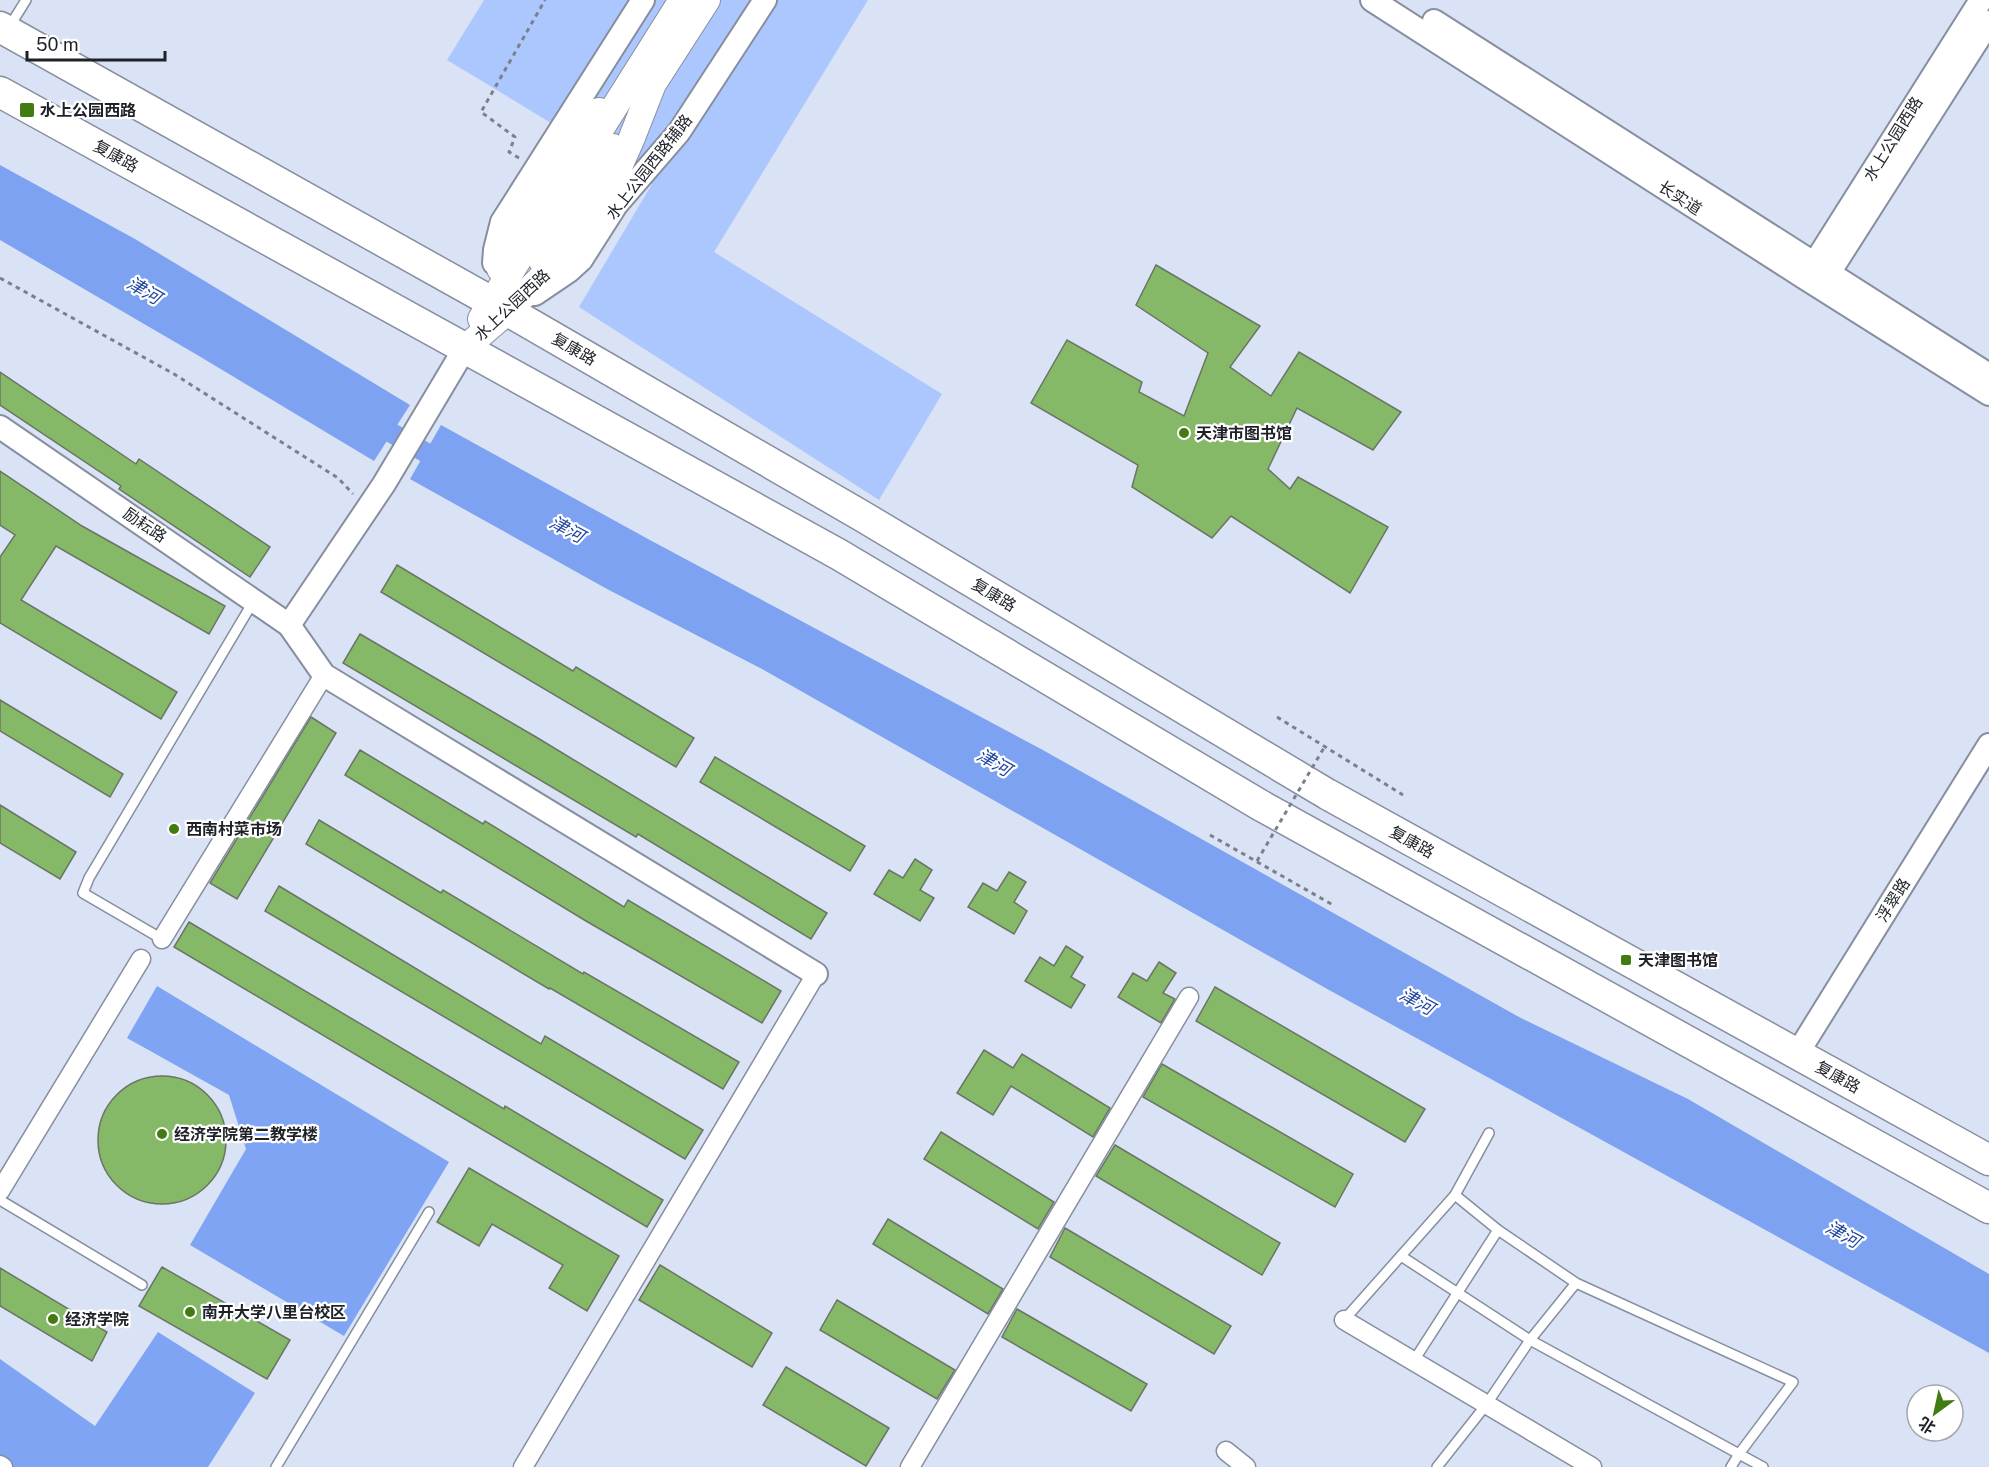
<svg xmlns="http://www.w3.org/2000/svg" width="1989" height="1467" font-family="'Public Sans','Noto Sans SC',sans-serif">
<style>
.green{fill:#acc7fd}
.forest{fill:#7ea4f3}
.water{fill:#7da2f2}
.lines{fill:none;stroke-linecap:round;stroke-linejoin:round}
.canal{stroke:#7da2f2;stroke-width:20}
.building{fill:#85b967;stroke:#6a7565;stroke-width:1.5}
.service-casing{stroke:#868e9f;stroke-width:12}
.minor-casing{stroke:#868e9f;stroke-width:21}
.tertiary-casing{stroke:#868e9f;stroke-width:26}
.secondary-casing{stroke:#868e9f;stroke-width:28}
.trunk-casing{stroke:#868e9f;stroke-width:33}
.path{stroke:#7a808c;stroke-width:3;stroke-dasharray:4.5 4.5;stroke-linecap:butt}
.service{stroke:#fff;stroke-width:9}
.minor{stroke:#fff;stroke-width:18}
.tertiary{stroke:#fff;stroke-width:22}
.secondary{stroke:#fff;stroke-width:26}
.trunk{stroke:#fff;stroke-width:30}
.path-bridge{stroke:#7a808c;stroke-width:3;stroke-dasharray:4.5 4.5;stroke-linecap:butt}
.poi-dot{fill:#427b11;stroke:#fff;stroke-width:2}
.labels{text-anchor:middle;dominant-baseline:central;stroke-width:4.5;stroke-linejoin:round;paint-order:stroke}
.poi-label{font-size:16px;font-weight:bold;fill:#1e2128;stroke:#fff;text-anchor:start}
.street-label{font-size:16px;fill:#1e2128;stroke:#fff}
.water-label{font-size:18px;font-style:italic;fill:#2145a0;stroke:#fff}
</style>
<rect width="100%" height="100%" fill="#dae3f5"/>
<!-- green -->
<path class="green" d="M484 0H868L714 252 942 394 879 500 579 307 652 184 447 60Z"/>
<!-- forest -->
<g class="forest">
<path d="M157 986 449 1162 344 1336 190 1245 246 1149 229 1095 127 1038Z"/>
<path d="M158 1332 255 1393 208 1467H0V1359L95 1426Z"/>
</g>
<!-- water -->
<g class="water">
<path d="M0 165 135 239 410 405 374 461 199 356 0 240Z"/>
<path d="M441 425 648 539 1041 749 1519 1017 1688 1099 1989 1274V1353L1329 990 762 669 607 589 410 479Z"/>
</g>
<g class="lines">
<!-- canal -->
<path class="canal" d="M371 421 449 466"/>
</g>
<!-- building -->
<g class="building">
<path d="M1156 265 1260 326 1230 367 1271 396 1299 352 1401 412 1373 450 1297 408 1268 469 1290 489 1298 477 1388 527 1350 593 1231 516 1212 538 1132 487 1138 465 1031 403 1067 340 1142 382 1139 392 1184 416 1208 353 1136 305Z"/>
<path d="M0 372 136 464 139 459 270 547 250 577 119 489 121 486 0 405Z"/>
<path d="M0 471 82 526 225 606 209 634 56 546 21 600 177 692 161 719 0 623V557L15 535 0 525Z"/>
<path d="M397 565 573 671 576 667 694 738 676 767 381 592Z"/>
<path d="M360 634 536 737 827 913 811 939 638 834 636 837 343 663Z"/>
<path d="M0 700 123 774 110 797 0 731Z"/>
<path d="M311 717 336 733 237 899 210 883Z"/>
<path d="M360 750 483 824 485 821 624 907 628 900 781 991 762 1023 586 921 345 775Z"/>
<path d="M715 757 865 846 850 871 700 782Z"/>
<path d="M0 805 76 852 60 879 0 843Z"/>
<path d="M319 820 441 893 443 890 583 974 584 972 739 1062 723 1089 550 988 549 989 306 844Z"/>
<path d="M915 859 932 870 920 890 934 898 920 921 874 894 889 870 903 878Z"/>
<path d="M1009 872 1026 882 1014 902 1027 911 1014 934 968 907 983 883 997 891Z"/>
<path d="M279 886 541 1044 545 1036 703 1130 685 1159 265 911Z"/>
<path d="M189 922 504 1109 505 1106 663 1200 647 1227 174 947Z"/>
<path d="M1066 946 1083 957 1071 977 1085 985 1071 1008 1025 981 1040 957 1054 966Z"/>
<path d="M1159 962 1176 973 1163 993 1175 999 1161 1023 1118 997 1133 973 1147 981Z"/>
<path d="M1215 987 1425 1109 1405 1142 1196 1021Z"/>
<path d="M984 1050 1013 1068 1022 1054 1110 1108 1093 1137 1011 1086 993 1115 957 1093Z"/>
<path d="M1162 1064 1353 1174 1335 1207 1143 1097Z"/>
<circle cx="162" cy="1140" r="64"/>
<path d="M941 1132 1054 1202 1038 1229 924 1159Z"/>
<path d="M1115 1145 1280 1243 1262 1275 1096 1176Z"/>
<path d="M469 1168 619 1256 587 1311 549 1288 563 1265 492 1224 479 1246 437 1222Z"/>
<path d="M888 1219 1003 1289 988 1314 873 1244Z"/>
<path d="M1065 1228 1231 1326 1214 1354 1050 1257Z"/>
<path d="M660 1265 772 1333 752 1367 639 1300Z"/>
<path d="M162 1267 290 1340 267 1379 139 1306Z"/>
<path d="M0 1268 107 1332 92 1361 0 1306Z"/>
<path d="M837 1300 955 1370 937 1399 820 1330Z"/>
<path d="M1017 1309 1147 1384 1131 1411 1002 1337Z"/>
<path d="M786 1367 889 1428 866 1466 763 1405Z"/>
</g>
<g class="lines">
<!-- service casing -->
<g class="service-casing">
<g id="service">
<path d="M8 29 26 0"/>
<path d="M162 939 83 893 89 878 253 602"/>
<path d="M0 1200 142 1285"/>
<path d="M1498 1230 1576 1283 1530 1340 1739 1454 1793 1382 1576 1283"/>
<path d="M1401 1256 1530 1340 1486 1405 1437 1467"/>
<path d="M1344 1320 1455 1195 1489 1133"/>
<path d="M1413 1362 1498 1230 1455 1195"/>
<path d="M276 1467 429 1212"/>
<path d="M1731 1467 1739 1454 1763 1467"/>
</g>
</g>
<!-- minor casing -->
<g class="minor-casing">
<g id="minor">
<path d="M162 939 324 675"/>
<path d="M0 1191 141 959"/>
<path d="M1344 1320 1592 1467"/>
<path d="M1226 1451 1246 1467"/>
<path d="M0 1465 3 1467"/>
<path d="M523 1467 816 974"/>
<path d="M910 1467 1189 997"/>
</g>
</g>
<!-- tertiary casing -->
<g class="tertiary-casing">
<g id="tertiary">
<path d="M1372 0 1805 278 1989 394"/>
<path d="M1434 21 1989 375"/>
<path d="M494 263 495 250 502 222 643 0"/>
<path d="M1807 275 1981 0"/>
<path d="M1822 284 1989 22"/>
<path d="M535 294 569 271 581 260 616 205 679 132 765 0"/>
<path d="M0 427 289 625 324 675 816 974"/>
<path d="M289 625 384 484 465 348"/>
<path d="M1797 1054 1989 745"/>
</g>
</g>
<!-- secondary casing -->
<g class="secondary-casing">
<g id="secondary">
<path d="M542 261 613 147"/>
<path d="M500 269C519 208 553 156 599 111"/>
<path d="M481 319 682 0"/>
<path d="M465 348 508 311 570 249 610 187 631 140 653 84 707 0"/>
</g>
</g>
<!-- trunk casing -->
<g class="trunk-casing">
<g id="trunk">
<path d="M0 27 508 311 862 516 1327 794 1989 1160"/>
<path d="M0 92 838 554 1260 805 1989 1208"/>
</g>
</g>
<!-- path -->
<g class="path">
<path d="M519 158 509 152 515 137 481 112 545 0"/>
<path d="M0 278 174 374 338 478 353 494"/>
<path d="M1277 717 1403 795"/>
<path d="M1210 835 1333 905"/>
</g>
<!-- service -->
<use href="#service" class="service"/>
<!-- minor -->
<use href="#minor" class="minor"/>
<!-- tertiary -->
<use href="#tertiary" class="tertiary"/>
<!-- secondary -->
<use href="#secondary" class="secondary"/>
<!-- trunk -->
<use href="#trunk" class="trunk"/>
<!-- path-bridge -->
<path class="path-bridge" d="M1257 861 1325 746"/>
</g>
<!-- markers -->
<g class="poi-dot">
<rect x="19" y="102" width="16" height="16" rx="3"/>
<circle cx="1184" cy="433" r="6"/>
<circle cx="174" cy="829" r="6"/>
<rect x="1620" y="954" width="12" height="12" rx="3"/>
<circle cx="162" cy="1134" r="6"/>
<circle cx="190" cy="1312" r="6"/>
<circle cx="53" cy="1319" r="6"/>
</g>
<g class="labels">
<!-- poi labels -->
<g class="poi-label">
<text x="40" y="110">水上公园西路</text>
<text x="1196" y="433">天津市图书馆</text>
<text x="186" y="829">西南村菜市场</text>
<text x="1638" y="960">天津图书馆</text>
<text x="174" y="1134">经济学院第二教学楼</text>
<text x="202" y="1312">南开大学八里台校区</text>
<text x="65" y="1319">经济学院</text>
</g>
<!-- street labels -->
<g class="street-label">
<text transform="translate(1893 139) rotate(-58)">水上公园西路</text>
<text transform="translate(116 156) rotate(29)">复康路</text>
<text transform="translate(649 167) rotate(-52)">水上公园西路辅路</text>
<text transform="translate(1680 198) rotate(33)">长实道</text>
<text transform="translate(512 305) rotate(-43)">水上公园西路</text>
<text transform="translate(574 349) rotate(30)">复康路</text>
<text transform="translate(145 525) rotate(34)">励耘路</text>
<text transform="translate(994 595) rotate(31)">复康路</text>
<text transform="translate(1412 842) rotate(29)">复康路</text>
<text transform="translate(1893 900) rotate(-58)">浮翠路</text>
<text transform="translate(1838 1077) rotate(29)">复康路</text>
</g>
<!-- water labels -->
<g class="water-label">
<text transform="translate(144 290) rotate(30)">津河</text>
<text transform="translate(567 529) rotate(28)">津河</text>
<text transform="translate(994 762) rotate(30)">津河</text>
<text transform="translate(1417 1001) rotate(29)">津河</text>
<text transform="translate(1843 1234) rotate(29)">津河</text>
</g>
</g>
<!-- north arrow -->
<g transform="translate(1935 1413) rotate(213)"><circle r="28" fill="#ffffff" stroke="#a5a6a9" stroke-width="1.5"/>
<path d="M0-4.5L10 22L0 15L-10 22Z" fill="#427b11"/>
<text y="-9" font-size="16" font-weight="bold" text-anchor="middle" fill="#1e2128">北</text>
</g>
<!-- scale -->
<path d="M27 51v9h138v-9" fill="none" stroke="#1e2128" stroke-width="3"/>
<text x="36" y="51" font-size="18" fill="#1e2128" stroke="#ffffff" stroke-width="4.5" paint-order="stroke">50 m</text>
</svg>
